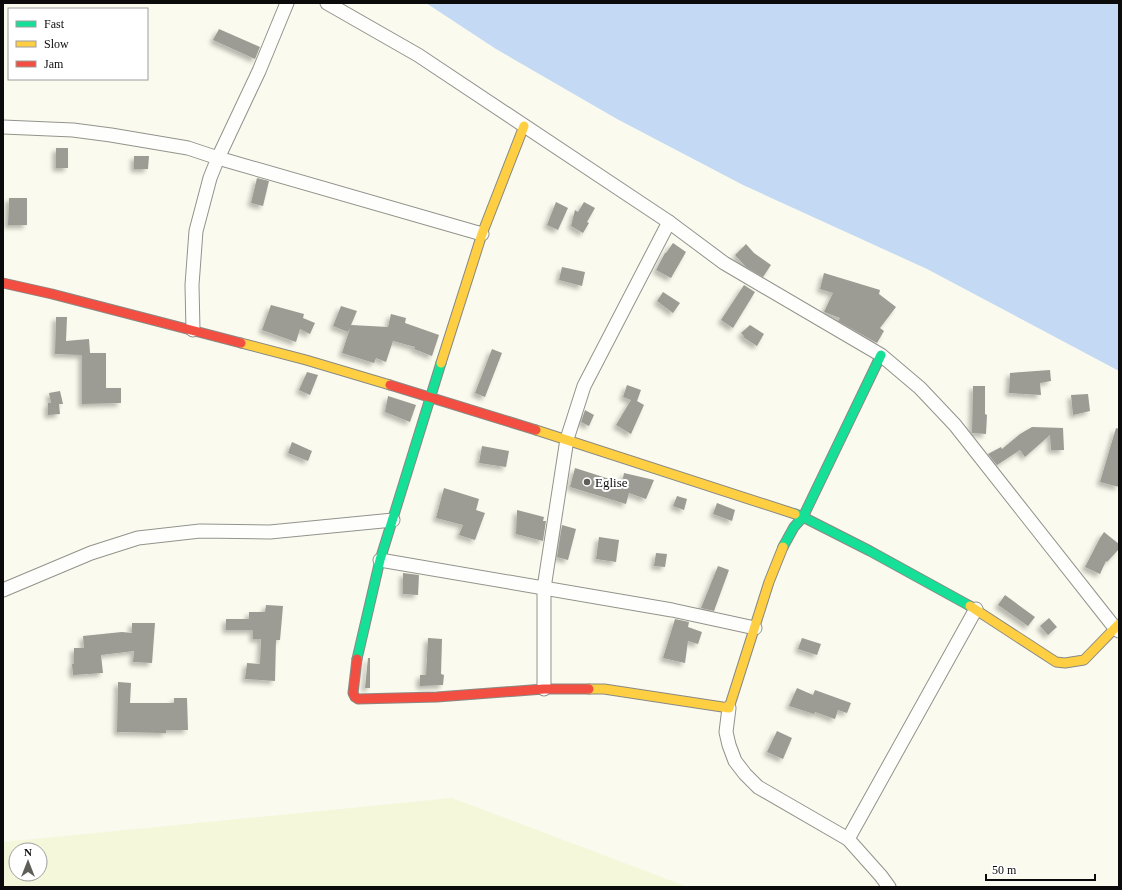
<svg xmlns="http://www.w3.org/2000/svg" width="1122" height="890" font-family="Georgia,serif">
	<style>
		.farmland { fill: #f4f7da; fill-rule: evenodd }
		.water { fill: #c4daf4 }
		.building { fill: #9c9b94; filter: url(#shadow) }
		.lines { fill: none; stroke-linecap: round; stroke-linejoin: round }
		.street-casing { stroke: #93938d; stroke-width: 15 }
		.fast-casing { stroke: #898984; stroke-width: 11 }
		.slow-casing { stroke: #898984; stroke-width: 11 }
		.jam-casing { stroke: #898984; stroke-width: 11 }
		.street { stroke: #fefefc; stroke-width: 13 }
		.fast { stroke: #16e098; stroke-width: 9 }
		.slow { stroke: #ffcf43; stroke-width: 9 }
		.jam { stroke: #f24e42; stroke-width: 9 }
		.poi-dot { fill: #5f5f5a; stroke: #fff; stroke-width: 1.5 }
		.labels { text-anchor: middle; stroke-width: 4; stroke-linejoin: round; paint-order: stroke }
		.poi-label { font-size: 13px; fill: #0b0b0b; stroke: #fff; text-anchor: start }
	</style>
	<defs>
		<filter id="shadow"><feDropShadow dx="-3.5" dy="3.5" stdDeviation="2" flood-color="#0004"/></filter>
	</defs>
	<rect width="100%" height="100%" fill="#fafaee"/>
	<path class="farmland" d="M452,798L688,887H3V842ZM16,850H40V874H16Z"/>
	<path class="water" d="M426,3H1119V371L927,269L743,185L617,119L496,49Z"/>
	<g class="building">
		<path d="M219,29L260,47L255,59L213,40Z"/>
		<rect x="56" y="148" width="12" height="20"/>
		<path d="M134,156H149L148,169H134Z"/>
		<path d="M257,178L269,181L263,206L251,203Z"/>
		<path d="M9,198H27V225H8Z"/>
		<path d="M556,202L568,208L558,230L547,225Z"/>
		<path d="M584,202L595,208L587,222L589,223L583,233L571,226L575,210L578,212Z"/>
		<path d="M673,243L686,252L671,278L656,270L665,253H666Z"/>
		<path d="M746,244L754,253L771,265L763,277L746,267L735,255Z"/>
		<path d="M562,267L585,272L582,286L559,280Z"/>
		<path d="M824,273L880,290L879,294L896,307L880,328L884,331L877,343L838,321L840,318L824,312L833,293L820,289Z"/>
		<path d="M744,285L755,292L733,328L721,320Z"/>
		<path d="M663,292L680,303L673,313L657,301Z"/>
		<path d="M271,305L304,314L303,318L315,323L310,334L300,329L296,342L262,330Z"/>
		<path d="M341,306L357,311L351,325L388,327L391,314L406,318L405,323L439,335L432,356L414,349L415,347L393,341L386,362L376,358L374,363L342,353L350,328L348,332L333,326Z"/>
		<path d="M56,317H67L66,341L89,339L90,353H106V388H121V403L82,404V355L55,354Z"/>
		<path d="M750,325L764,334L757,346L743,337L744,336L741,333Z"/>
		<path d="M492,349L502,353L485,397L475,393Z"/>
		<path d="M1050,370L1051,381L1040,383L1041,395L1009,393L1010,373Z"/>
		<path d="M307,372L318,375L310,395L299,390Z"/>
		<path d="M627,385L641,390L637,401L644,405L631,434L616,425L631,400L623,397Z"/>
		<path d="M973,386H985V414L987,415L986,434L972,433Z"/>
		<path d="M60,391L63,404H59L60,414L48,415V403H51L49,393Z"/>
		<path d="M1088,394L1090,411L1073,415L1071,395Z"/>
		<path d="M388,396L416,405L410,422L385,412Z"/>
		<path d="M585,410L594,415L589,426L581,422Z"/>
		<path d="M1032,427L1063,428L1064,450H1051L1050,435L1025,457L1020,450L997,465L988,454L1001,447L1002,449L1020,434Z"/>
		<path d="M1116,428L1119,429V487L1100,482Z"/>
		<path d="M292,442L312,451L308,461L288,453Z"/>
		<path d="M482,446L509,451L506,467L479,463Z"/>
		<path d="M575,468L622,483L624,473L654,480L646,499L629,493L626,504L570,487Z"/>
		<path d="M444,488L479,499L476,510L485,513L475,540L459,535L463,525L436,518Z"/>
		<path d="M677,496L687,499L684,510L673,506Z"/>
		<path d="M717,503L735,510L732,521L713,514Z"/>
		<path d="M517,510L544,517L543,521H546L543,541L516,534Z"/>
		<path d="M562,525L576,529L568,560L557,557Z"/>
		<path d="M1104,532L1119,544V549L1107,562L1106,561L1100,574L1085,567L1100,538Z"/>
		<path d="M599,537L619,540L616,562L596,559Z"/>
		<path d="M656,553L667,554L665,567L654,566Z"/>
		<path d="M718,566L729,570L714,611L701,608Z"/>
		<path d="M403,573L419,575L418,595L403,594Z"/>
		<path d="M1005,595L1035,617L1028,626L998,605Z"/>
		<path d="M266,605L283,606L280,640H276L275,681L245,679L247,663L260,664L261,639H253V630H226V619H249V612H265Z"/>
		<path d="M1049,618L1057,627L1048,635L1040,626Z"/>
		<path d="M675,619L689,622L688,627L702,632L698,644L688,641L685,663L663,658Z"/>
		<path d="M132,623H155L152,663L133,662L134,651L101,655L103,673L73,675L72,664H74V648H84L83,636L122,632L132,633Z"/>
		<path d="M428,638L442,639L441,674L444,675L443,685L420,686V675H426Z"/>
		<path d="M802,638L821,644L817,655L798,649Z"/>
		<path d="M368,658H370V688H365Z"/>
		<path d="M118,682L131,683L130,703H174V698H187L188,730H166V733L117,732Z"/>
		<path d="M797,688L813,695L815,690L851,703L847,713L838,710L835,719L815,712L814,714L789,706Z"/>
		<path d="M777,731L792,738L783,759L767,752Z"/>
	</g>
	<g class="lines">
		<defs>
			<g id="street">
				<path d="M287,3L259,71L218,158L482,234"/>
				<path d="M327,3L418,55L669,222L724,263L881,355L920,388L955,425L1115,628L1119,631"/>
				<path d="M3,127L73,130L111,135L188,148L218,158L210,178L196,231L192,285L193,330"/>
				<path d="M380,560L672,610L755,628"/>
				<path d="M3,590L91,553L138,538L200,531L270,532L393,520"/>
				<path d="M544,689V588L567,439L584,386L669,222"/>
				<path d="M729,708L726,732L729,745L735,761L745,774L758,787L848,839L881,876L889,887"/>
				<path d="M848,839L976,609"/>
			</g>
			<g id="fast">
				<path d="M795,514L803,517L870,551L970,606"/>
				<path d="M783,547L794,527L803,517L881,355"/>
				<path d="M357,659L380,560L441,363"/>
			</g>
			<g id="slow">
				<path d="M241,343L306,360L390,385"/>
				<path d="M441,363L482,234L524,126"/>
				<path d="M536,430L795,514"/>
				<path d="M970,606L1056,662L1065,663L1084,660L1119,624"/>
				<path d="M589,689H604L729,708L769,582L783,547"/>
			</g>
			<g id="jam">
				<path d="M3,283L52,294L241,343"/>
				<path d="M390,385L536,430"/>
				<path d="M357,659L353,693L355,697L358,699L437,697L544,689H589"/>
			</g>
		</defs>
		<use href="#street" class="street-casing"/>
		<use href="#fast" class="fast-casing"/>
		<use href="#slow" class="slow-casing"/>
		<use href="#jam" class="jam-casing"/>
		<use href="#street" class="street"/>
		<use href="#fast" class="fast"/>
		<use href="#slow" class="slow"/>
		<use href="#jam" class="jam"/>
	</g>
	<circle class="poi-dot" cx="587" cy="482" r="4"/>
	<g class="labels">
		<g class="poi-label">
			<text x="595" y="487">Eglise</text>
		</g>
	</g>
	<rect width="1122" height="890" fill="none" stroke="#0b0b0b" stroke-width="8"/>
	<rect x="8" y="8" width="140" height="72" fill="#ffffff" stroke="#9d9d9d"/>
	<rect x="16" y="21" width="20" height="6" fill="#16e098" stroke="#9d9d9d"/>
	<text x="44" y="28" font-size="12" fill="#0b0b0b">Fast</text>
	<rect x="16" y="41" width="20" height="6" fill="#ffcf43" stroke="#9d9d9d"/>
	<text x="44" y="48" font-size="12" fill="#0b0b0b">Slow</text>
	<rect x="16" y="61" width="20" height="6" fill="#f24e42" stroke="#9d9d9d"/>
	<text x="44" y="68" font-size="12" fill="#0b0b0b">Jam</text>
	<g transform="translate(28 862)"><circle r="19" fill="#ffffff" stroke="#9d9d9d"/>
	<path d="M0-3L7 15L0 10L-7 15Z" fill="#5f5f5a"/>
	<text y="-6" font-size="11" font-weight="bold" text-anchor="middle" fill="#0b0b0b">N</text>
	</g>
	<path d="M986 874v6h109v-6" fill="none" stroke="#0b0b0b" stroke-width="2"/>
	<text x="992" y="874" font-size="12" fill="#0b0b0b" stroke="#ffffff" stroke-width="3" paint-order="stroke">50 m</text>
</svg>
